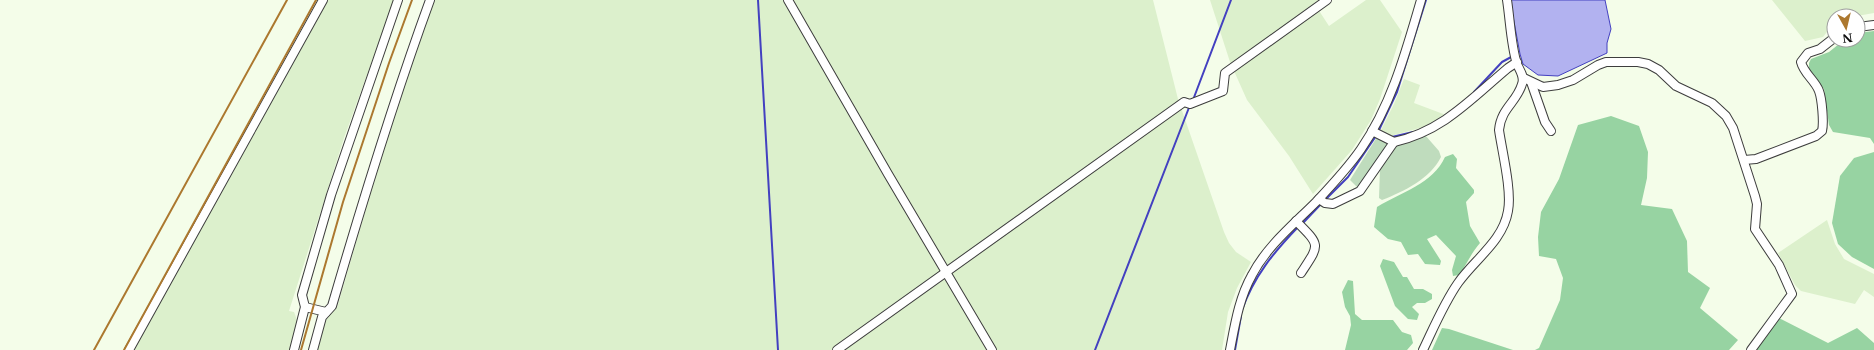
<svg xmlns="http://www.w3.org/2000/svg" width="1874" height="350" font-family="'Libre Baskerville',serif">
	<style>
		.farmland { fill: #dcf0cc }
		.forest { fill: #97d3a2 }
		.cemetery { fill: #bfdcbd }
		.water { fill: #b2b2f0; stroke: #4340c0 }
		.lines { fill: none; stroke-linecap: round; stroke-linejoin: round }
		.stream { stroke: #4340c0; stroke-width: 2 }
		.minor-casing { stroke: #3d3d3d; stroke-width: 10 }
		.minor { stroke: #fff; stroke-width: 8 }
		.rail { stroke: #ac782f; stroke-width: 2 }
	</style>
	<rect width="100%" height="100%" fill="#f4fde9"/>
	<g class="farmland">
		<path d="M327,0H394L344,138L289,311L294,312L297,320L290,350H134Z"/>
		<path d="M434,0H1153L1178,99L1224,232L1229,243L1236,252L1251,262L1237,288L1228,312L1222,350H318L326,317L337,308L387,136Z"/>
		<path d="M1210,0H1318L1314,3L1329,26L1366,0H1380L1402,32L1380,99L1371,120L1352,150L1313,194L1289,156L1247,100L1230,62Z"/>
		<path d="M1772,0H1874V13L1857,16H1834V23L1823,37L1805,41Z"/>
		<path d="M1404,79L1420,85L1414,103L1446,115L1427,126L1391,136L1381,130L1394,104Z"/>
		<path d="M1827,220L1835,244L1844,259L1874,274V297L1864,290L1855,304L1801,291L1795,285L1778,253Z"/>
	</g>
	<g class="forest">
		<path d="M1874,31V144L1870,138L1833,132L1829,125L1824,89L1809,74V63L1811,59L1829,52L1844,40H1858V33Z"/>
		<path d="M1611,116L1639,126L1648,152L1647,178L1641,205L1672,209L1687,241L1688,272L1710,288L1700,308L1738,340L1729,350H1535L1539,348L1560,300L1563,278L1556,259L1539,256L1538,237L1541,212L1559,179L1578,125Z"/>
		<path d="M1874,152V269L1852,257L1838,244L1832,223L1840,176L1854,158Z"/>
		<path d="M1453,154L1457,159L1456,168L1474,190V193L1466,202L1470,226L1480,243C1471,253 1467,264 1459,275L1453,276L1452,270L1456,256L1436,235L1427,239L1441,261L1440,265L1425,264L1418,254L1408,255L1401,242L1388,239L1374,227L1377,207C1401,192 1433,184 1445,157Z"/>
		<path d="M1383,259L1394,262L1403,277H1407L1414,289H1423L1432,294V299L1425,303H1417L1412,307L1419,314L1417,320L1408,319L1395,306L1380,266Z"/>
		<path d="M1348,280L1353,281L1355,314L1362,320H1393L1402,332L1411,335L1413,343L1407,350H1345L1351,325L1350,316L1345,307L1342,292Z"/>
		<path d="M1779,318L1828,343L1857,328L1874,343V350H1755Z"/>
		<path d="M1442,328L1449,329L1513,350H1432Z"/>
	</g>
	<g class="cemetery">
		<path d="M1425,135L1439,151L1441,157C1431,178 1403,192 1382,200L1379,198L1380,168L1395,145Z"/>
		<path d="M1377,137L1387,142L1388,144L1358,188L1350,180Z"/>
	</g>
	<path class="water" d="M1510,0H1605L1611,29L1607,43V53L1558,76L1538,75L1523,64L1520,54Z"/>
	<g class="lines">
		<g class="stream">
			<path d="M758,0L778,350"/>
			<path d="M1474,92L1502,62L1513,56"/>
			<path d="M1193,100L1231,0"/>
			<path d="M1378,132L1397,92L1426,0"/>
			<path d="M1392,137L1413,132"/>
			<path d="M1324,201L1348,177L1376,136"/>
			<path d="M1302,224L1321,204"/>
			<path d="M1242,310C1254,276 1274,252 1298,227"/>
			<path d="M1095,350L1190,105"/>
			<path d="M1235,350L1241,316"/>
		</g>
		<defs>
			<g id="minor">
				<path d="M788,0L888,174L992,350"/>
				<path d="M1858,27L1874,25"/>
				<path d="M1524,78L1543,87L1558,85L1573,80L1598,65L1606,62H1638L1648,64L1659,70L1676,86L1712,103L1726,116L1733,128L1755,196L1757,204L1755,229L1779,265L1792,294L1751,350"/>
				<path d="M1531,82L1545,122L1551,131"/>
				<path d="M1372,131L1394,142C1443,131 1471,99 1508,68L1517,62"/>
				<path d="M1744,160L1756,159L1816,136L1822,131C1824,123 1822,99 1819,91C1815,80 1804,74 1801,62L1808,53L1820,49L1834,38"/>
				<path d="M1319,199L1325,203L1333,204L1360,191L1394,142"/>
				<path d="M1296,221C1321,246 1320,244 1301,273"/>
				<path d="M305,307L326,312"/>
				<path d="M129,350L323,0"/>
				<path d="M294,350L305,307L302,295L331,195L398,0"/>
				<path d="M313,350L322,317L332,306C362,203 393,101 430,0"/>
				<path d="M837,350L1184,102L1190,104L1223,91L1225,73L1327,0"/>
				<path d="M1230,350C1235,324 1239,298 1252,275C1267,246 1293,225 1316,202C1332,185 1348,168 1361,149C1392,104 1406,51 1421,0"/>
				<path d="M1423,350C1434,327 1444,303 1458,283C1475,259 1503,241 1508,211C1512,191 1502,151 1499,130C1501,108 1517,102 1522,84C1525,77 1520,71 1517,64C1511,46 1510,19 1507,0"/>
			</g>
		</defs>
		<use href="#minor" class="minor-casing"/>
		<use href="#minor" class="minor"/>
		<g class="rail">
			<path d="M94,350L287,0"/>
			<path d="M124,350L316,0"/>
			<path d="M301,350L343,202L389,63L412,0"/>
		</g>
	</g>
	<g transform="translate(1846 28) rotate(172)"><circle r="19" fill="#ffffff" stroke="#9d9d9d"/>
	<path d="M0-3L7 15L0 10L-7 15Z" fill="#ac782f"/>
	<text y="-6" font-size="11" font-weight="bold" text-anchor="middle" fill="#0a0a0a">N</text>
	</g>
</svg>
